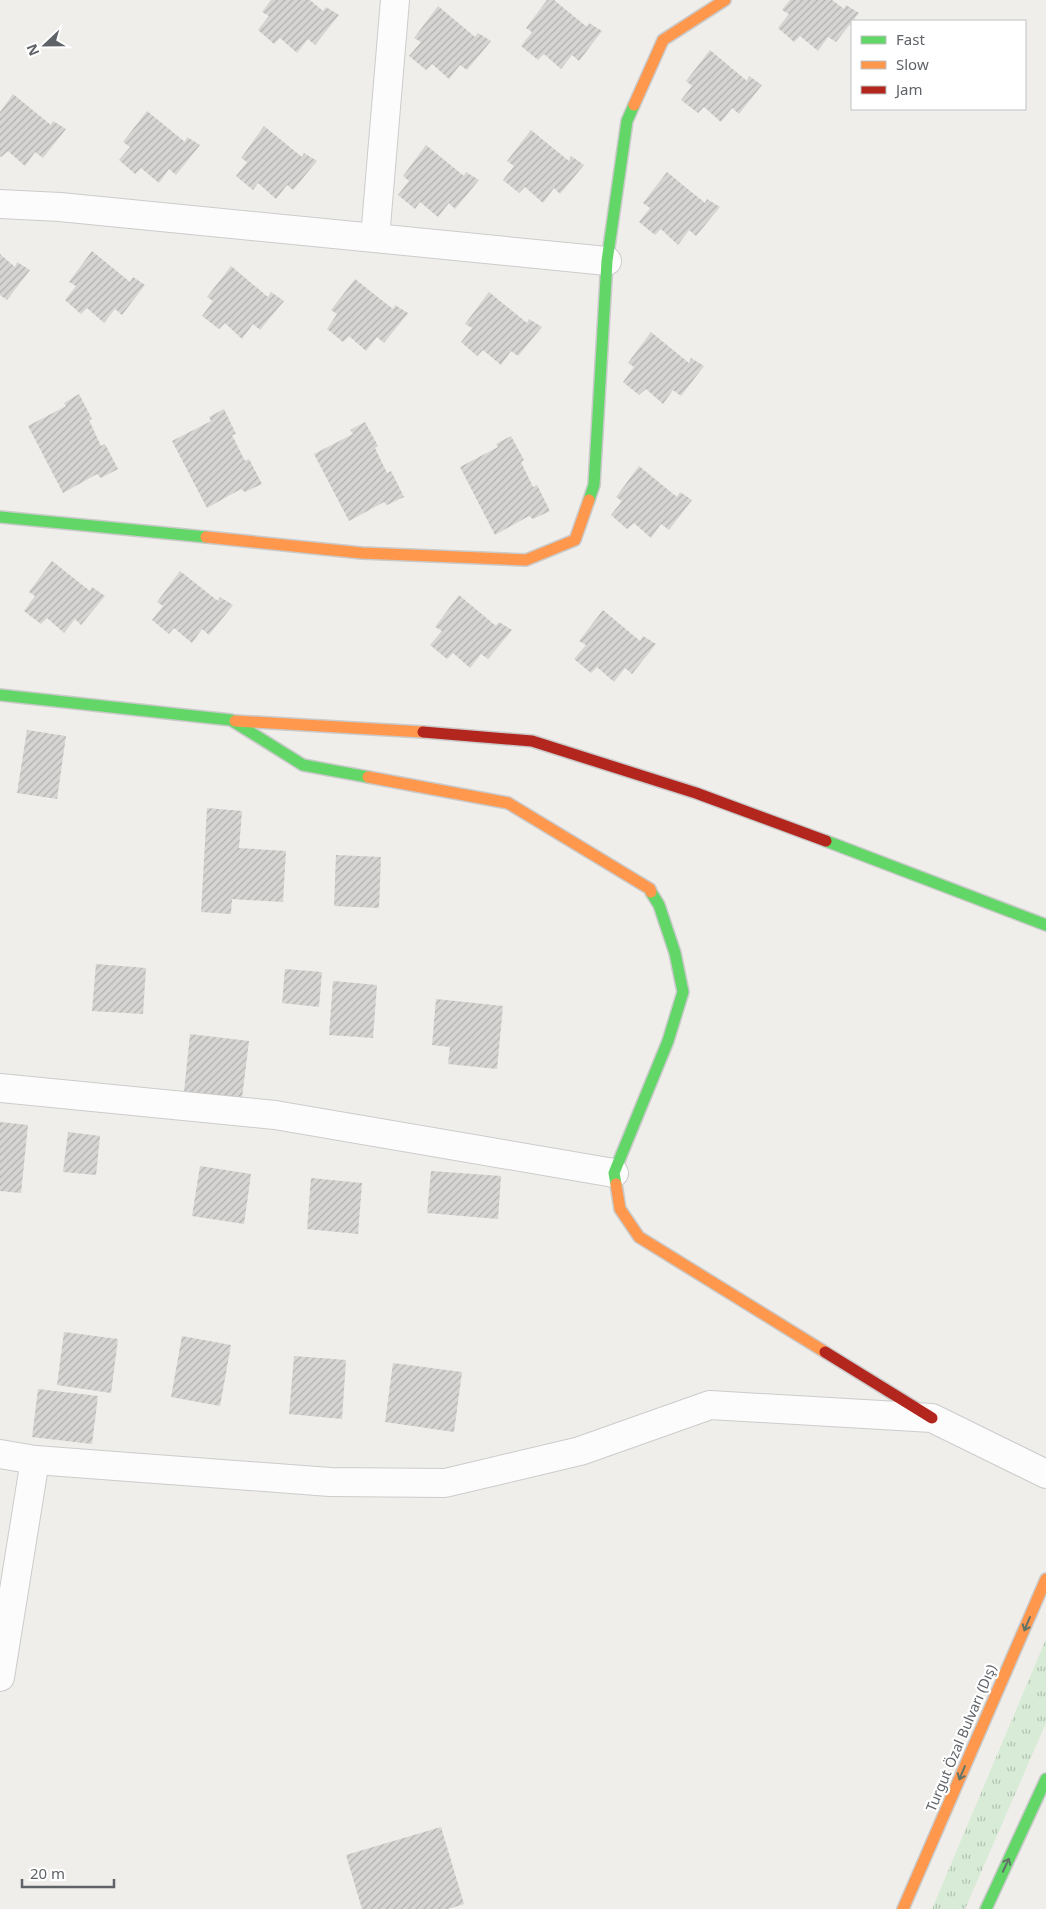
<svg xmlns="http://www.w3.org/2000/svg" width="1046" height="1909" font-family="'Noto Sans',sans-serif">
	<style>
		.grass { fill: url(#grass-tufts) }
		.building { fill: url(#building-hatch) }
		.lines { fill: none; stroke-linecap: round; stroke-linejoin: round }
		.street-casing { stroke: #cbcccc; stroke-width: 30 }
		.fast-casing { stroke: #cacacb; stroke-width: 14 }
		.slow-casing { stroke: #cacacb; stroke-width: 14 }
		.jam-casing { stroke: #cacacb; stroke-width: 14 }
		.street { stroke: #fdfcfc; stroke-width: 28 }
		.fast { stroke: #63d668; stroke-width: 11 }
		.slow { stroke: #ff974d; stroke-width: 11 }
		.jam { stroke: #b3261e; stroke-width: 11 }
		.oneway { stroke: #607468 }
		.labels { text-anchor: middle; stroke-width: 4.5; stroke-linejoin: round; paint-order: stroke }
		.street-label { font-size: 14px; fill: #5f6368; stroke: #fff }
	</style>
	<defs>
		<pattern id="grass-tufts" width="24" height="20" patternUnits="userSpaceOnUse" patternTransform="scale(1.25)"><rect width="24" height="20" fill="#d8ebd6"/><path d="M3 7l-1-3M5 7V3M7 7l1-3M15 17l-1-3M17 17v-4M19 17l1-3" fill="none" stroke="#b2c2b1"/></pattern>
		<pattern id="building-hatch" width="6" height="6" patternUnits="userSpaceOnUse" patternTransform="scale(1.25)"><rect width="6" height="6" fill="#d6d5d3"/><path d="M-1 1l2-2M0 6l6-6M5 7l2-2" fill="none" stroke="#b1b0af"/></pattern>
	</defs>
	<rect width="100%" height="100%" fill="#efeeea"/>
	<path class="grass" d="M1046,1639V1723L965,1909H932Z"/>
	<g class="building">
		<path d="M271,0H310L323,11L326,7L339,15L315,45L308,39L297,53L280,38L274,44L258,30L269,16L262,12Z"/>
		<path d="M547,0H554L587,27L589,23L602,31L579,61L572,55L561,69L544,54L538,60L521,46L532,32L526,28Z"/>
		<path d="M790,0H832L844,9L846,5L859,13L836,42L828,37L818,51L800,36L794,42L778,28L789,14L782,10Z"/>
		<path d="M438,6L475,37L478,33L491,41L467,70L460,65L449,79L432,64L426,70L409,56L421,42L414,38Z"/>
		<path d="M710,50L747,81L749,76L762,85L739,114L732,108L721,122L704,107L698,113L681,100L692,86L686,81Z"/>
		<path d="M13,94L51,125L53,121L66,129L43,158L35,152L25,166L8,151L1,157L0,156V112Z"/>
		<path d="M147,111L185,142L187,137L200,145L176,175L169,169L159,183L141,168L135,174L119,160L130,147L123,142Z"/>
		<path d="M264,126L302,157L304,153L317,161L293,190L287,185L276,199L258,183L253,190L236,176L247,162L241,158Z"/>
		<path d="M531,130L569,161L571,156L584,165L560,194L554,188L543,203L525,187L519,193L503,180L514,166L507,161Z"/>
		<path d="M426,145L464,176L466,172L479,180L455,209L449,203L438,217L420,202L415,209L398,195L409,181L403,176Z"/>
		<path d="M667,172L705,203L707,199L720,207L696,236L689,230L678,245L661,229L655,235L639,222L650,208L643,203Z"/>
		<path d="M92,251L130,282L133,277L145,285L122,315L115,309L104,323L87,308L81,314L65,300L76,286L69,282Z"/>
		<path d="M0,254L15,267L17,262L30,270L7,300L0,295Z"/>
		<path d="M231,266L268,297L271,292L284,301L260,330L253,324L242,339L225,323L219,329L202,316L213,301L207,297Z"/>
		<path d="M355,279L393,309L395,305L408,313L384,343L377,337L366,351L349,336L343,342L327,329L337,314L331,310Z"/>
		<path d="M489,292L527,323L529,319L542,327L518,356L511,351L501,365L483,350L477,356L461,342L472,328L465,324Z"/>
		<path d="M651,332L689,363L691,358L704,366L681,396L673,390L663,404L646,389L639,395L623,382L634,367L628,363Z"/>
		<path d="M79,394L92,419L89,420L101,446L105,444L118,469L101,478L97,474L63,493L28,426L66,406L64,403Z"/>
		<path d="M224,409L236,434L232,435L245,461L249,459L262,484L245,492L241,489L207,508L172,441L211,421L209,417Z"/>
		<path d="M365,422L378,446L375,448L387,473L391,471L404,497L387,505L384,502L349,521L314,454L353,434L350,430Z"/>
		<path d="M511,436L524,460L521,462L533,487L537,485L550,511L533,519L529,516L495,535L460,467L498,447L496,444Z"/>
		<path d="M639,466L677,497L680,492L692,500L669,530L661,524L651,538L634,523L627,529L611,515L622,501L616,497Z"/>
		<path d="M52,561L90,591L92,587L105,596L81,625L75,619L64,633L47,618L41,624L24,611L35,596L29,592Z"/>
		<path d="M180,571L218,601L220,597L233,605L209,635L202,629L192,643L174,628L169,634L152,620L163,606L157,602Z"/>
		<path d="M459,595L496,626L499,622L512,630L488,659L481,654L470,668L453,653L447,659L430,645L442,631L435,627Z"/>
		<path d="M603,610L640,641L643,636L656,644L632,674L625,668L614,682L597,667L591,673L574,659L586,645L579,641Z"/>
		<path d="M27,730L66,736L57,799L17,793Z"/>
		<path d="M207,808L242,811L239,848L286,851L283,902L232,899L231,914L201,912Z"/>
		<path d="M336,855L381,857L379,908L334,906Z"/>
		<path d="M96,964L146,968L143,1014L92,1011Z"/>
		<path d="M285,969L322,972L319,1007L282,1003Z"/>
		<path d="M333,981L377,985L373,1038L329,1035Z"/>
		<path d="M436,999L503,1006L497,1069L448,1064L450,1047L432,1045Z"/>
		<path d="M190,1034L249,1041L242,1098L184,1092Z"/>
		<path d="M0,1122L28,1125L21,1193L0,1191Z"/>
		<path d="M68,1132L100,1136L96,1175L63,1172Z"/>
		<path d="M200,1166L251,1174L244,1224L192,1216Z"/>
		<path d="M431,1171L501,1176L498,1219L427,1213Z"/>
		<path d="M311,1178L362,1183L358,1234L307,1229Z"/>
		<path d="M64,1332L118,1339L111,1393L57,1385Z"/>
		<path d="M182,1336L231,1345L220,1406L171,1397Z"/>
		<path d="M294,1356L346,1360L342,1419L289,1414Z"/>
		<path d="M393,1363L462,1372L454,1432L385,1422Z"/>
		<path d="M38,1389L98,1396L92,1444L32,1437Z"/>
		<path d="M441,1827L464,1904L448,1909H362L346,1855Z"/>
	</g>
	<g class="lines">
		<defs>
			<g id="street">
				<path d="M0,204L60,207L607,261"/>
				<path d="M375,238L395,0"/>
				<path d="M0,1088L275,1115L614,1173"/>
				<path d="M0,1454L35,1460L330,1482L445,1483L580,1451L710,1405L932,1418L1046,1474"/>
				<path d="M0,1677L35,1460"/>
			</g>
			<g id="fast">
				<path d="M589,500L594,485L607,261L627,121L634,105"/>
				<path d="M0,517L206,537"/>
				<path d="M0,695L231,720L303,765L368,777"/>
				<path d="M826,841L1046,925"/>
				<path d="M616,1184L614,1173L668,1041L683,992L675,953L659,905L651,892"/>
				<path d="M986,1909L1046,1779"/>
			</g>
			<g id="slow">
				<path d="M634,105L663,40L725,0"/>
				<path d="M206,537L362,553L526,560L575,540L589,500"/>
				<path d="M235,721L423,732"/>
				<path d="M368,777L508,803L650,889L651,892"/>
				<path d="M616,1184L620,1209L639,1237L825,1352"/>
				<path d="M903,1909L1046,1579"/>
			</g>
			<g id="jam">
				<path d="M423,732L532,741L696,793L826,841"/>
				<path d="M825,1352L932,1418"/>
			</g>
		</defs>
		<use href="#street" class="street-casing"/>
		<use href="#fast" class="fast-casing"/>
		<use href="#slow" class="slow-casing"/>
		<use href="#jam" class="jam-casing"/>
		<use href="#street" class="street"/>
		<use href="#fast" class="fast"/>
		<use href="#slow" class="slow"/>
		<use href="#jam" class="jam"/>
	</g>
	<defs><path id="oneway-shaft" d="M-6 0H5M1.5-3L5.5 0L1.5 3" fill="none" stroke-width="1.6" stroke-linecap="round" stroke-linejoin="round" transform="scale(1.25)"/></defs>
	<g class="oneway">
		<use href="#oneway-shaft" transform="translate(1027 1624) rotate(113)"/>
		<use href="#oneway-shaft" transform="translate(962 1773) rotate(113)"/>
		<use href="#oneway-shaft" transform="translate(1006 1865) rotate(-65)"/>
	</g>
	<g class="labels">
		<g class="street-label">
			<text transform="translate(961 1738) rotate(-67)" y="5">Turgut Özal Bulvarı (Dış)</text>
		</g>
	</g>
	<rect x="851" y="20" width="175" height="90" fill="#ffffff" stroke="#bfc1c3"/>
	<rect x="861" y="36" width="25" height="8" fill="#63d668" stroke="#bfc1c3"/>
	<text x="896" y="45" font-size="15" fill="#5f6368">Fast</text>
	<rect x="861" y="61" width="25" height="8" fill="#ff974d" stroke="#bfc1c3"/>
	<text x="896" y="70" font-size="15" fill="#5f6368">Slow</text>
	<rect x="861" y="86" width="25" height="8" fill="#b3261e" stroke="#bfc1c3"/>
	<text x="896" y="95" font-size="15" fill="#5f6368">Jam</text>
	<g transform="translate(45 45) rotate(248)" stroke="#ffffff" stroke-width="4" paint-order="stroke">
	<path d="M0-4L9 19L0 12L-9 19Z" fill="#5f6368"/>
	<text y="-8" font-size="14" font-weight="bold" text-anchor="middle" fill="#5f6368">N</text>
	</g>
	<path d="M22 1879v8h92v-8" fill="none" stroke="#5f6368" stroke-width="2.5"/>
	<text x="30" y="1879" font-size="15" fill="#5f6368" stroke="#ffffff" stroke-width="4" paint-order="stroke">20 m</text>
</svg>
